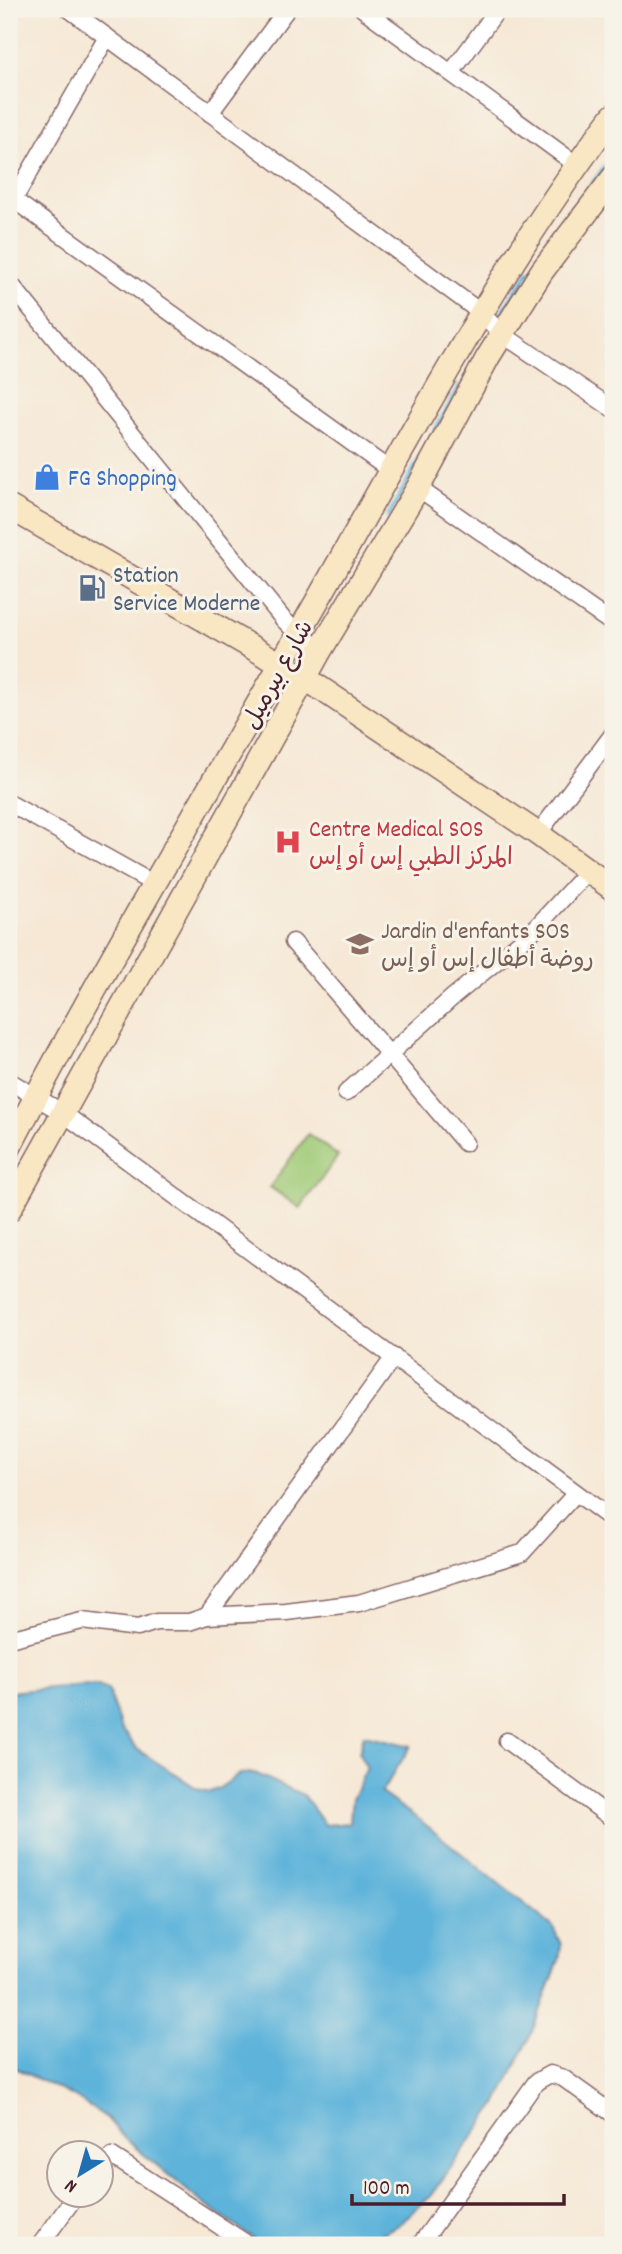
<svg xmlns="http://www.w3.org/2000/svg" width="622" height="2254" font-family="Dekko,'Playpen Sans Arabic',sans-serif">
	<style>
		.green { fill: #9fca77; stroke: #747451; stroke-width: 2 }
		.water { fill: #5db3da; stroke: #546982; stroke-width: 2 }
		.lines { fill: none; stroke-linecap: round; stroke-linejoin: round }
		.stream { stroke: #5db3da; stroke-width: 4.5 }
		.street-casing { stroke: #866566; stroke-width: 19 }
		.secondary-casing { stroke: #866566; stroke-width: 26 }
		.street { stroke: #fff; stroke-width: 16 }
		.secondary { stroke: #f9e7c3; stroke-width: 23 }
		.labels { text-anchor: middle; stroke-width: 6; stroke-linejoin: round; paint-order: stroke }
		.shop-label { font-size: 24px; fill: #366cbe; stroke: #f7f3e8; text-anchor: start }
		.service-label { font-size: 24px; fill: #4e5e75; stroke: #f7f3e8; text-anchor: start }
		.street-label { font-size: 24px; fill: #4a1f2b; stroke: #f7f3e8 }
		.health-label { font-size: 24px; fill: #be3a42; stroke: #f7f3e8; text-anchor: start }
		.education-label { font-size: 24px; fill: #785e54; stroke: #f7f3e8; text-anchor: start }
	</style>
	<rect width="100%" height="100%" fill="#f7f3e8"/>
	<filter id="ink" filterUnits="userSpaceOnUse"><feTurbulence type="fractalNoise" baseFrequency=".0143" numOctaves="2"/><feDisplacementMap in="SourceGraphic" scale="14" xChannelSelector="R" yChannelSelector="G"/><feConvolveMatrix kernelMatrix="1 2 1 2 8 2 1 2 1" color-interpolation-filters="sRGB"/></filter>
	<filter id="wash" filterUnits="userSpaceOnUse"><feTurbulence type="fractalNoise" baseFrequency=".00686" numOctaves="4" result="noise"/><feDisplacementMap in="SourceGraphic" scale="28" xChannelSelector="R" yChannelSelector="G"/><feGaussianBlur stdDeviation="1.57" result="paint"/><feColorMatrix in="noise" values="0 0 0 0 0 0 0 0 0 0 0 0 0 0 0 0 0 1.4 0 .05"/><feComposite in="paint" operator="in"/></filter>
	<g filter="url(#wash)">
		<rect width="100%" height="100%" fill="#f6e8d5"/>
		<path class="green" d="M308,1134L338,1156L300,1208L270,1187Z"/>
		<path class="water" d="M83,1685L99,1686L108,1690L121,1729L138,1750L198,1789L210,1792L218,1789L240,1774L255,1773L303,1795L325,1825L350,1823L352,1799L367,1768L359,1753L364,1735L411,1746L381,1793L421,1821L553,1927L561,1945L559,1960L530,2037L498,2102L431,2195L397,2226L357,2245L259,2243L200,2201L124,2138L107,2118L73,2096L9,2065V1692Z"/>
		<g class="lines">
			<g class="stream">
				<path d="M562,226L613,156"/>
				<path d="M495,324L530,270"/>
				<path d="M388,517L460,386"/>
			</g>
		</g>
	</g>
	<g filter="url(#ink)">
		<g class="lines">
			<defs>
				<g id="street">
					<path d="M69,9L480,312L502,334L613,409"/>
					<path d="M363,9L577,165"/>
					<path d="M451,73L498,9"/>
					<path d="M210,113L287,9"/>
					<path d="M14,200L391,471"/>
					<path d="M9,208L107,37"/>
					<path d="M9,282L283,619L298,634L321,649"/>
					<path d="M418,488L613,624"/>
					<path d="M9,803L154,884"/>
					<path d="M538,834L613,734"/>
					<path d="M293,942L465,1143"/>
					<path d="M9,1081L63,1113L613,1520"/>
					<path d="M346,1093L454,996L530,934L587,872"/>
					<path d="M207,1616L394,1357"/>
					<path d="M9,1639L82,1621L138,1628L156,1622H189L207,1616L286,1612L359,1603L522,1553L576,1493"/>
					<path d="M507,1741L613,1819"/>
					<path d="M102,2168L112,2156L249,2245"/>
					<path d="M40,2245L77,2194"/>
					<path d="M420,2245L536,2082L550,2074L563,2078L613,2114"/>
				</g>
				<g id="secondary">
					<path d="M9,507L305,678L538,834L613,889"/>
					<path d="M9,1148C105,963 213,784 316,603C410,438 498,269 613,116"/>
					<path d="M9,1210L321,649L418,488L488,357L542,271L613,178"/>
				</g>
			</defs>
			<use href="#street" class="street-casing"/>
			<use href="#secondary" class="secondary-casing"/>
			<use href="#street" class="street"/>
			<use href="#secondary" class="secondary"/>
		</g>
	</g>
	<defs>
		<symbol id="shop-bare" viewBox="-9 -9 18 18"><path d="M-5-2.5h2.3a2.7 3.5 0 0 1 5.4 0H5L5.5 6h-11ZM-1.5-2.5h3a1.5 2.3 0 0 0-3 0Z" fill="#3f7fe0" stroke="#f7f3e8" stroke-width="2.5" paint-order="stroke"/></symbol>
		<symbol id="fuel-bare" viewBox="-9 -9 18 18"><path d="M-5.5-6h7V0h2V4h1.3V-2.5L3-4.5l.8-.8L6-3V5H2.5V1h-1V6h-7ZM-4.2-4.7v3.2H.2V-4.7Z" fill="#5c6f8a" stroke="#f7f3e8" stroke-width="2.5" paint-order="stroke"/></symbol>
		<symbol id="hospital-bare" viewBox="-9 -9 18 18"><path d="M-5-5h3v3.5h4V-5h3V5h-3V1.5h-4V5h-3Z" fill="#e0444e" stroke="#f7f3e8" stroke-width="2.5" paint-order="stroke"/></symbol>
		<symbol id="school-bare" viewBox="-9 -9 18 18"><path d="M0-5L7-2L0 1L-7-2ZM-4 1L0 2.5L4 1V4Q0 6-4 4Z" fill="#8d6e63" stroke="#f7f3e8" stroke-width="2.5" paint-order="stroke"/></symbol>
	</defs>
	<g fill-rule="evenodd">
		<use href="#shop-bare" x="28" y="458" width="38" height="38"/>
		<use href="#fuel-bare" x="73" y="569" width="38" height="38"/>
		<use href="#hospital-bare" x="269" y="823" width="38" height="38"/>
		<use href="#school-bare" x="341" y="925" width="38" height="38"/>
	</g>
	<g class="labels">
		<g class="shop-label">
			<text x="68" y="485">FG Shopping</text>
		</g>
		<g class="service-label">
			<text x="113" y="582">Station<tspan x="113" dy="28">Service Moderne</tspan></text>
		</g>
		<g class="street-label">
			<text transform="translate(277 674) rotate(-61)" y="8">شارع بيرميل</text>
		</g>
		<g class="health-label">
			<text x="309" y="836">Centre Medical SOS<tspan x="309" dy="28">المركز الطبي إس أو إس</tspan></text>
		</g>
		<g class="education-label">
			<text x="381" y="938">Jardin d'enfants SOS<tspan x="381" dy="28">روضة أطفال إس أو إس</tspan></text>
		</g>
	</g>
	<rect width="622" height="2254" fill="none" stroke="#f7f3e8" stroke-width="35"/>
	<g transform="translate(80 2174) rotate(217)"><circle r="33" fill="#f7f3e8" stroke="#b29e9c" stroke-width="2"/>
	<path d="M0-5L12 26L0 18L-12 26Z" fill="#1f6fb2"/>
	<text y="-10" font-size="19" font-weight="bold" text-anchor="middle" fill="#4a1f2b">N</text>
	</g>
	<path d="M352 2194v10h212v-10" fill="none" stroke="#4a1f2b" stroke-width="3.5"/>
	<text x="363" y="2194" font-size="21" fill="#4a1f2b" stroke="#f7f3e8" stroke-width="5" paint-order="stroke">100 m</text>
</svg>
